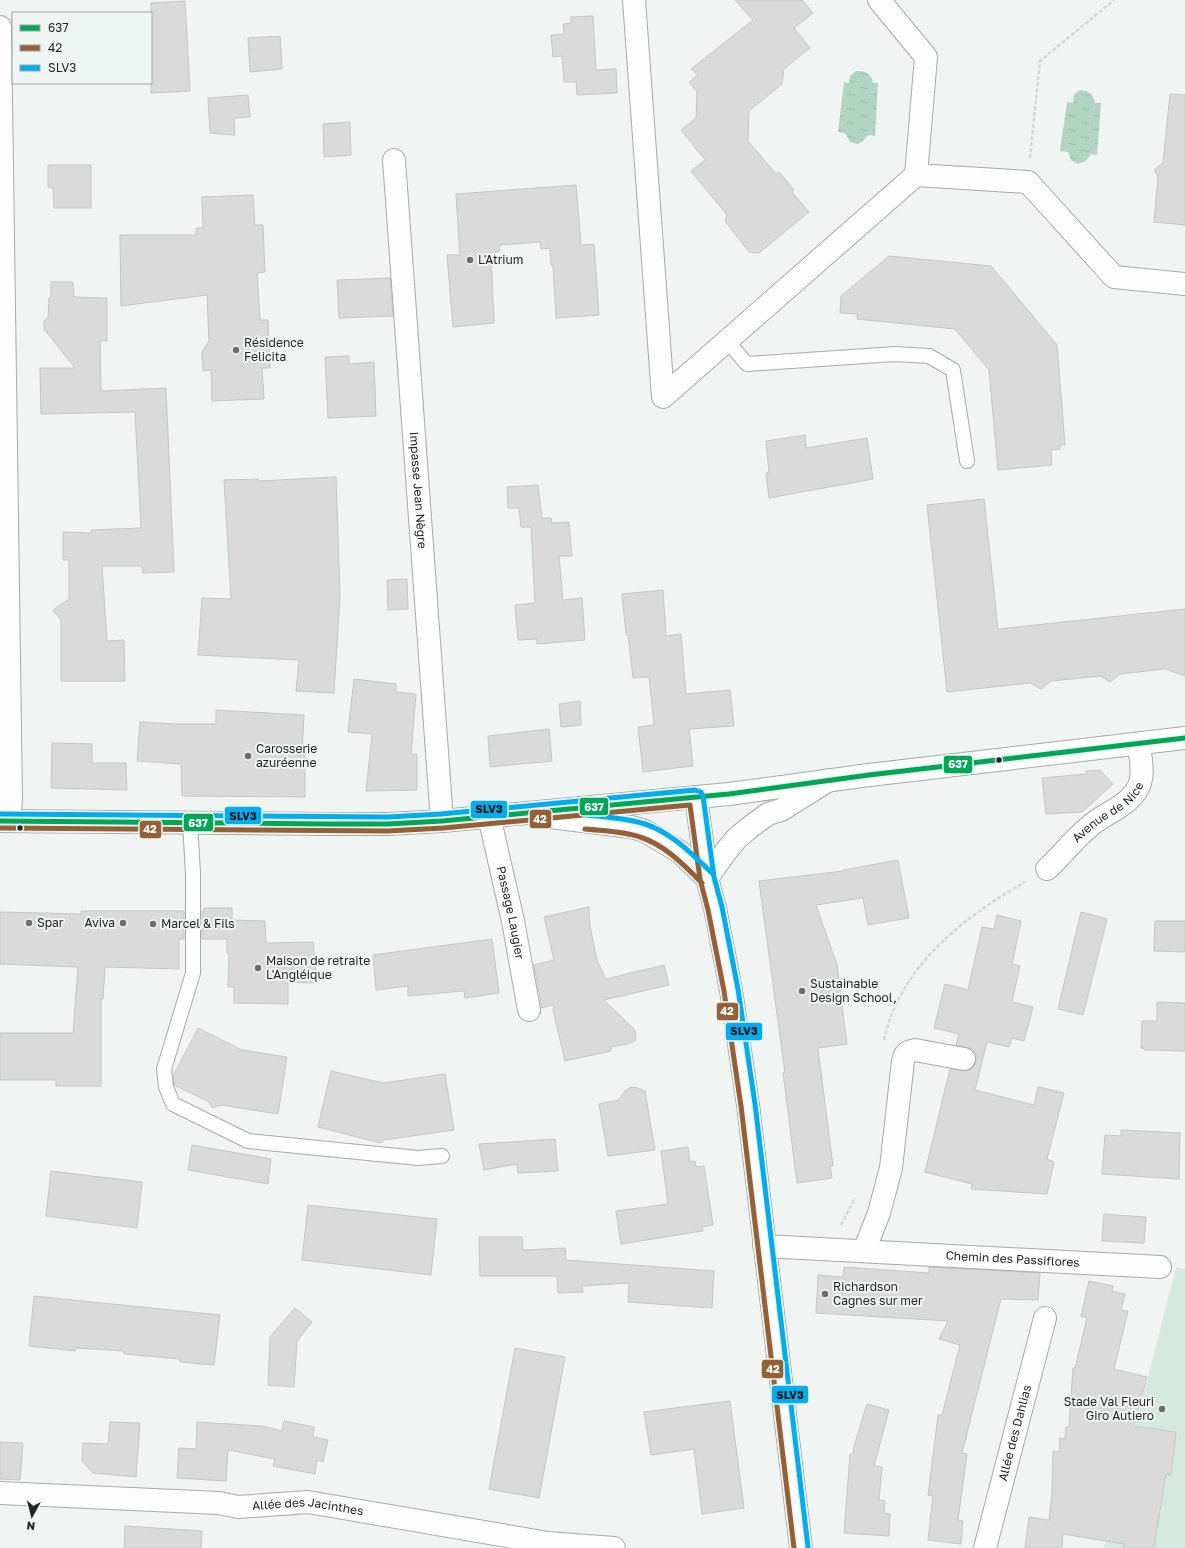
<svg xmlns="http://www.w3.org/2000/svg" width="1185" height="1548" font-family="'Golos Text',sans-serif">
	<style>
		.grass { fill: #d4eadf }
		.water { fill: url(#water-ripples) }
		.building { fill: #d9dad9; stroke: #c5c6c5 }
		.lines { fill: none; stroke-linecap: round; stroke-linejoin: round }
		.lane-casing { stroke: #a7aaa8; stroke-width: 16 }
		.street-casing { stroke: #a7aaa8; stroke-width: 24 }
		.secondary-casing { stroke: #a7aaa8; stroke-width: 24 }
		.primary-casing { stroke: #a7aaa8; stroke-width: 24 }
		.path { stroke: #d6d6d6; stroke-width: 2.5; stroke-dasharray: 4 2; stroke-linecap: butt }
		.lane { stroke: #fdfdfd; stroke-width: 14 }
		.street { stroke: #fdfdfd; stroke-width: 22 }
		.secondary { stroke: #fdfdfd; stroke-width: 22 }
		.primary { stroke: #fdfdfd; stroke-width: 22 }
		.bus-1-casing { stroke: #eff5f2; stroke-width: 8 }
		.bus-2-casing { stroke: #eff5f2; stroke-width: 8 }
		.bus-3-casing { stroke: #eff5f2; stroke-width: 8 }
		.bus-1 { stroke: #00a757; stroke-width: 5 }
		.bus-2 { stroke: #936037; stroke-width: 5 }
		.bus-3 { stroke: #00adee; stroke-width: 5 }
		.poi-dot { fill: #6b6e6d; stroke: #eff5f2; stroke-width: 1.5 }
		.bus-dot { fill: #242625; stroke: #eff5f2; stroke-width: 1.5 }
		.labels { text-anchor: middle; stroke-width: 4; stroke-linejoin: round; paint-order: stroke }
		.poi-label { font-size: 12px; fill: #242625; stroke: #eff5f2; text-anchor: start }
		.street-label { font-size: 12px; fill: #242625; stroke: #eff5f2 }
		.line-badge { stroke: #eff5f2; stroke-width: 1.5 }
		.badge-label { font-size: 11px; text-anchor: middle; font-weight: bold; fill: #fff }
		.pale-badge-label { font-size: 11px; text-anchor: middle; font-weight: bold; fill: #111 }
	</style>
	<defs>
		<pattern id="water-ripples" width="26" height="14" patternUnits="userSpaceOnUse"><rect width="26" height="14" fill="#b2d5c3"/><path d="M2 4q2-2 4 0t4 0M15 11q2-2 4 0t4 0" fill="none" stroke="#99b7a7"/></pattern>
	</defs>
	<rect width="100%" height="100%" fill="#f0f4f2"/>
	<path class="grass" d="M1176,1268L1185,1269V1548H1104Z"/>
	<g class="water">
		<path d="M856,71C865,71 871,73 873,83H878L875,136L868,135L863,141L858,144L850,142L845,133L838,132L844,82L849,83L850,76Z"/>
		<path d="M1080,90C1089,91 1093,93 1095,103H1101L1097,155L1091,154L1086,161L1078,164L1071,160L1068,152L1060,151L1067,102L1073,103L1074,94Z"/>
	</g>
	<g class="building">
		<path d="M735,0H802L813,13L794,28L810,48L784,69L782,84L749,111L748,141L776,174L779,172L794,190L792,192L809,212L759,253L749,252L725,221L727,215L691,171L705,160L681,130L696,118L697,92L689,82L698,75L691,69L753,20Z"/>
		<path d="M185,1L190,91L151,93V3Z"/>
		<path d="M593,16L596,70L616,69L617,93L577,95L576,82H564L562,56L553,57L551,35L564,34L563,24L571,23V17Z"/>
		<path d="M280,36L282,69L250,72L248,38Z"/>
		<path d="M1170,94L1185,95V225L1154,222L1158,176L1154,170L1163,163Z"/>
		<path d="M248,95L250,117L234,118L235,135L210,133L208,98Z"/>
		<path d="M350,122L351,155L324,157L323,124Z"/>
		<path d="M48,165H91V208H54L53,188L48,187Z"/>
		<path d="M576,185L581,245L594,244L599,315L556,318L553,265H551L550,248L541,249L540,242L500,245L499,252H491L494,323L453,327L447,255H460L456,194Z"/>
		<path d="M253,195L255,225H263L265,272L257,273L260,320H268L270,368H262L264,399L212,401L211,370L203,371L202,352L209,341L207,295L121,306L120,235H196V228H203L202,197Z"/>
		<path d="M889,256L991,266L1057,345L1065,445H1060V449L1051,450L1052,465L998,470L989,370L955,329L857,319V314L840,313L841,296Z"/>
		<path d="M390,278L393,316L339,318L337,280Z"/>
		<path d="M51,282H73L74,297L107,298V341H100L101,391L166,388L174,572L143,573L142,566H102L107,641L124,640L125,681H61V620L53,610L69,599V560H63V532L91,533V530L141,528L135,412L41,414L40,368H75L44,329V321L48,317L49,298H51Z"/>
		<path d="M349,356V364L374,362L376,416L328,418L325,357Z"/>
		<path d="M805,435L806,448L867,438L873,479L769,498L766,473L769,472L766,441Z"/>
		<path d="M336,477L340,594L334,693L296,691L299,660L198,655L202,598L231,599L224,480L258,479V481Z"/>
		<path d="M538,485L542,518H551L552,523L569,522L572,556H559L563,600L582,598L585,640L537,644V639L518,640L515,605L535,603L531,527H521L519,508H508L507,487Z"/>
		<path d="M984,499L998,629L1185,609V676L1165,669L1120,674L1110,682L1101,676L1051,681L1041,689L1030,683L947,692L927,505Z"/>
		<path d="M407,579L408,609L388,610L387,580Z"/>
		<path d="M663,590L666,636L681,634L686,694L730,690L734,726L689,729L693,766L643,772L638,727L654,725L649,677L633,678L628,635H626L622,594Z"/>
		<path d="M354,679L396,684V692L416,694L411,754H417V790L366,791L372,734L348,732Z"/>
		<path d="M580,701L581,725L561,727L559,704Z"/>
		<path d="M216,710L304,715L302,755H305V797L182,796L181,764L137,761L140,722L175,724H216Z"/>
		<path d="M549,729L552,761L490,767L488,736Z"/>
		<path d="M52,743L92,744V763H126L127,790L51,788Z"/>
		<path d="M1100,770L1113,784L1089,806L1082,812L1046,814L1042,778L1086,774V771Z"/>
		<path d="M898,860L909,918L868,925L863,898L816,905L837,965L847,1044L818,1048L833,1166H830L832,1178L797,1183L783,1073H785L759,881L843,871V870Z"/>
		<path d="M589,907L590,926L597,960L606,979L664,965L669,985L604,1000L635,1030L636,1040L628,1044L611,1047V1051L565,1061L553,1010L554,1006L552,1005L542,1008L534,965L554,960L544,917Z"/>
		<path d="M204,908H232V920L265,921L266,943L313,942L317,983L288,982V1004L234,1003V987H228L229,953H227V939H202V911H204Z"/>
		<path d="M81,911H184V939H179V969L105,967L103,999H101V1086H56V1080H0V1033H73L78,967L0,964V912L81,914Z"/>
		<path d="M1081,912L1107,919L1083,1015L1058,1009Z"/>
		<path d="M997,915L1021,921L1012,964L1020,966L1012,1002L1033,1007L1024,1041L1012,1038L1009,1047L987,1042L975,1090L1034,1105L1038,1087L1064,1093L1047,1159L1054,1162L1047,1194L971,1189L972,1184L925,1172L950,1069L968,1071L973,1067L976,1061V1054L972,1049L956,1045L959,1034L934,1028L945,984L968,990L982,927L994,929Z"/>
		<path d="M1155,921H1185V952L1154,951Z"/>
		<path d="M492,939L499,993L465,998L464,991L408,996V986L376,990L373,955Z"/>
		<path d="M1157,1002L1185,1003V1051L1144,1050V1048H1141L1142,1021H1157Z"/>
		<path d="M198,1028L242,1050L287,1057L278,1114L221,1105L212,1108L209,1102L174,1085L173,1076Z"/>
		<path d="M331,1071L383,1083L445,1074L454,1130L384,1140L381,1143L318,1127Z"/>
		<path d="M631,1087L638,1088L645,1091L655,1150L608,1156L599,1104L619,1100L625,1091Z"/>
		<path d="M1121,1130L1180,1133L1179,1179L1102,1174L1105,1135L1121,1136Z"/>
		<path d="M555,1139L558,1171L518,1173L517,1164L484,1170L479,1144Z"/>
		<path d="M192,1145L271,1159L268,1184L188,1170Z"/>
		<path d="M688,1147L690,1162L695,1161L696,1167L704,1166L713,1225L702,1227L703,1231L621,1244L616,1211L668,1204L661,1151Z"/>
		<path d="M51,1171L142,1182L137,1228L46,1216Z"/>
		<path d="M308,1205L437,1219L431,1275L302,1260Z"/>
		<path d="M1104,1214L1146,1217L1144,1243L1102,1241Z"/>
		<path d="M479,1237H522L523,1250L565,1248L566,1260L714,1271L712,1308L628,1302L629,1283L582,1286L583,1292L558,1293L557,1276H480Z"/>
		<path d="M844,1267L929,1273V1267L1040,1273L1038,1300L1001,1299L962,1453L967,1454L958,1520L963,1521L961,1544L928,1540L933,1496L928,1495L938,1415H942L960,1345L939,1339L948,1321L816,1313L818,1275L843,1277Z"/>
		<path d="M1089,1281L1113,1286L1112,1291L1125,1294L1121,1310L1128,1311L1114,1369L1147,1377L1134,1426L1176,1432L1171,1475L1166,1474L1154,1548H1123L1124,1544L1063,1534L1062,1548H1025L1029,1517L1049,1520L1052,1493L1053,1451L1059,1452L1060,1438L1065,1439L1066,1427H1069L1073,1368H1075L1087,1318L1081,1316Z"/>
		<path d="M34,1296L220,1315L214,1365L180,1362V1359L124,1354V1351L76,1348L75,1351L29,1346Z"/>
		<path d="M295,1308L312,1322L297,1341L294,1387L268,1385L270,1337Z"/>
		<path d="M515,1348L565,1357L539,1498L489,1489Z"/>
		<path d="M730,1401L744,1508L702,1514L694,1449L651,1455L644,1412Z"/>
		<path d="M867,1404L889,1410L874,1466L882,1467L879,1500L885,1501L884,1513L890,1514L889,1536L844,1533L850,1454H853L854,1446Z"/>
		<path d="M284,1421L314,1427L313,1437L328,1440L323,1462L317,1460L315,1474L273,1466L275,1459L228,1450L226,1481L177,1478L179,1448L196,1449L197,1422L262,1426L282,1431Z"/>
		<path d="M110,1422L140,1423L136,1477L93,1473L82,1461L83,1443L108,1444Z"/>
		<path d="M0,1442L23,1443L20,1480L0,1479Z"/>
		<path d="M125,1526L202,1531L201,1548H124Z"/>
	</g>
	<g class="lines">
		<defs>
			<g id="lane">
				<path d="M727,341L747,364L895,354L929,356L953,370L967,461"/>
				<path d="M190,823L193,873V973L164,1069L166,1087L173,1104L248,1141L418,1158L442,1156"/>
			</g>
			<g id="street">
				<path d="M634,0L663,397L916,175"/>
				<path d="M879,0L926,57L916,175L1028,182L1114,277L1185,284"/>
				<path d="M0,27L11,799L9,821"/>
				<path id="s1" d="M394,160L442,821"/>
				<path id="s2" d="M489,816L513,921L529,1010"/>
				<path id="s3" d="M1047,869C1058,859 1067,848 1077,838C1084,831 1093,823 1101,818C1115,809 1134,801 1140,783C1144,770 1140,757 1139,744"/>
				<path id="s4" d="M764,1246L1160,1267"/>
				<path d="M864,1251L879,1213L891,1168L903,1061L905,1055L908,1052L915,1050L964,1059"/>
				<path id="s5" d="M0,1493L219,1503L238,1507L308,1502L548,1543L614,1548"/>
				<path id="s6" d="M985,1548L1045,1318"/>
			</g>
			<g id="secondary">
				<path d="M696,797L707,878L715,908L731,990L748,1105L801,1548"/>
				<path d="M542,816L631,827L645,831L680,852L707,878"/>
				<path d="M707,878L727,850L737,838L749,828L768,814L781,810L829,780"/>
			</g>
			<path id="primary" d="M0,821L327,824H388L442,821L729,794L869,775L1185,738"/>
		</defs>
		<use href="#lane" class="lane-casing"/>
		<use href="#street" class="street-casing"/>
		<use href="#secondary" class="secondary-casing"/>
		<use href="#primary" class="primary-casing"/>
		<g class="path">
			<path d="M1030,158L1040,61L1114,0"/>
			<path d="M884,1040C900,966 963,918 1025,882"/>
			<path d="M841,1225L855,1198"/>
		</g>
		<use href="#lane" class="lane"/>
		<use href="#street" class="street"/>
		<use href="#secondary" class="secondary"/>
		<use href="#primary" class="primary"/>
		<defs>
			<path id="bus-1" d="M0,821L327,824H388L442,821L729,794L869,775L1185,738"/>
			<g id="bus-2">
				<path d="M0,828L388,831L443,828L690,805L700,879L708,910L724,991L741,1106L794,1548"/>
				<path d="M585,829C604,831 623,831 640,837C665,845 684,865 702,883"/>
			</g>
			<g id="bus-3">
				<path d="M0,814L388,817L441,814L695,790L701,792L703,796L714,877L722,907L738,989L755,1104L808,1547"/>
				<path d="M587,815C606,817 626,818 645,824C672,833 692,854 712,873"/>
			</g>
		</defs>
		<use href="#bus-1" class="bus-1-casing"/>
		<use href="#bus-2" class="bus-2-casing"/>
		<use href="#bus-3" class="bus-3-casing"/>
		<use href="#bus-1" class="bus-1"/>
		<use href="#bus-2" class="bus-2"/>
		<use href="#bus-3" class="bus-3"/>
	</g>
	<g class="poi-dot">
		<circle cx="470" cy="260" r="4"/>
		<circle cx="236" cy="350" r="4"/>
		<circle cx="248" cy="756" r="4"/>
		<circle cx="29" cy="923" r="4"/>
		<circle cx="123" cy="923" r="4"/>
		<circle cx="153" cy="924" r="4"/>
		<circle cx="258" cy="968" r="4"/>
		<circle cx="802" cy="991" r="4"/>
		<circle cx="825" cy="1294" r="4"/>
		<circle cx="1162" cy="1409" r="4"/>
	</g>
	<g class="bus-dot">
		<circle cx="999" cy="760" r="3.5"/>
		<circle cx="20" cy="828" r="3.5"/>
	</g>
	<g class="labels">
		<g class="poi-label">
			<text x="478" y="264">L'Atrium</text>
			<text x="244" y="347">Résidence<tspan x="244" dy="14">Felicita</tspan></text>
			<text x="256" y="753">Carosserie<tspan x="256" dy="14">azuréenne</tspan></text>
			<text x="37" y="927">Spar</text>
			<text x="115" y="927" text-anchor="end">Aviva</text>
			<text x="161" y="928">Marcel &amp; Fils</text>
			<text x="266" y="965">Maison de retraite<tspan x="266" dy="14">L'Angléique</tspan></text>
			<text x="810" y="988">Sustainable<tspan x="810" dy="14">Design School,</tspan></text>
			<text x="833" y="1291">Richardson<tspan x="833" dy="14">Cagnes sur mer</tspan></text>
			<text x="1154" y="1406" text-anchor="end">Stade Val Fleuri<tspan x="1154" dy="14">Giro Autiero</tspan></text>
		</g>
		<g class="street-label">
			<text dy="4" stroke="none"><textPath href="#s1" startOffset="331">Impasse Jean Nègre</textPath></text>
			<text dy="4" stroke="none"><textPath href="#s3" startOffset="84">Avenue de Nice</textPath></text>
			<text dy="4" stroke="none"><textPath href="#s2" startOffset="99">Passage Laugier</textPath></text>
			<text dy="4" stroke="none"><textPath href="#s4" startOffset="249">Chemin des Passiflores</textPath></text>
			<text dy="4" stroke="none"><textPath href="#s6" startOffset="119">Allée des Dahlias</textPath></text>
			<text dy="4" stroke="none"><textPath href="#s5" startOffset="309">Allée des Jacinthes</textPath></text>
		</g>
	</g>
	<g class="line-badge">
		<rect x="943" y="755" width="30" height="19" rx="4" fill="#00a757"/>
		<rect x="579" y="797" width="30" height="19" rx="4" fill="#00a757"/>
		<rect x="470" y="800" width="38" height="19" rx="4" fill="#00adee"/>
		<rect x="224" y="806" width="38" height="19" rx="4" fill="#00adee"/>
		<rect x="529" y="809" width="23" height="20" rx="4" fill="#936037"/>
		<rect x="183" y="813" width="31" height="19" rx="4" fill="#00a757"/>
		<rect x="139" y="820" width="23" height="19" rx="4" fill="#936037"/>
		<rect x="716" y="1002" width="23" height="19" rx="4" fill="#936037"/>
		<rect x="725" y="1022" width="38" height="19" rx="4" fill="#00adee"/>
		<rect x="761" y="1359" width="23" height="20" rx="4" fill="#936037"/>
		<rect x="771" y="1385" width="38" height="19" rx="4" fill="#00adee"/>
	</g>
	<g class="badge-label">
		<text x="958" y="768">637</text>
		<text x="594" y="811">637</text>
		<text x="540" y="823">42</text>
		<text x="198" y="827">637</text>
		<text x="150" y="833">42</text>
		<text x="727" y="1015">42</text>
		<text x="773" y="1373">42</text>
	</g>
	<g class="pale-badge-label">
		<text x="489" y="813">SLV3</text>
		<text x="243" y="820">SLV3</text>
		<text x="744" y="1035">SLV3</text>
		<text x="790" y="1399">SLV3</text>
	</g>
	<rect x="12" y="12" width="140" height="72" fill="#eff5f2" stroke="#9ea2a0"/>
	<rect x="20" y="25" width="20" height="6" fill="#00a757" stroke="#9ea2a0"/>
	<text x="48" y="32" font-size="12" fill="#242625">637</text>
	<rect x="20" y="45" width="20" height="6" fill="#936037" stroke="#9ea2a0"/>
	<text x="48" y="52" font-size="12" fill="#242625">42</text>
	<rect x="20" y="65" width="20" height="6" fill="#00adee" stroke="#9ea2a0"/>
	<text x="48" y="72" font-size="12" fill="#242625">SLV3</text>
	<g transform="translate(32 1516) rotate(187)" stroke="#eff5f2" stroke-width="3" paint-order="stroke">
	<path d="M0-3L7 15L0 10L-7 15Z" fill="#242625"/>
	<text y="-6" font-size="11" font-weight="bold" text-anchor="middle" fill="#242625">N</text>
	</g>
</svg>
